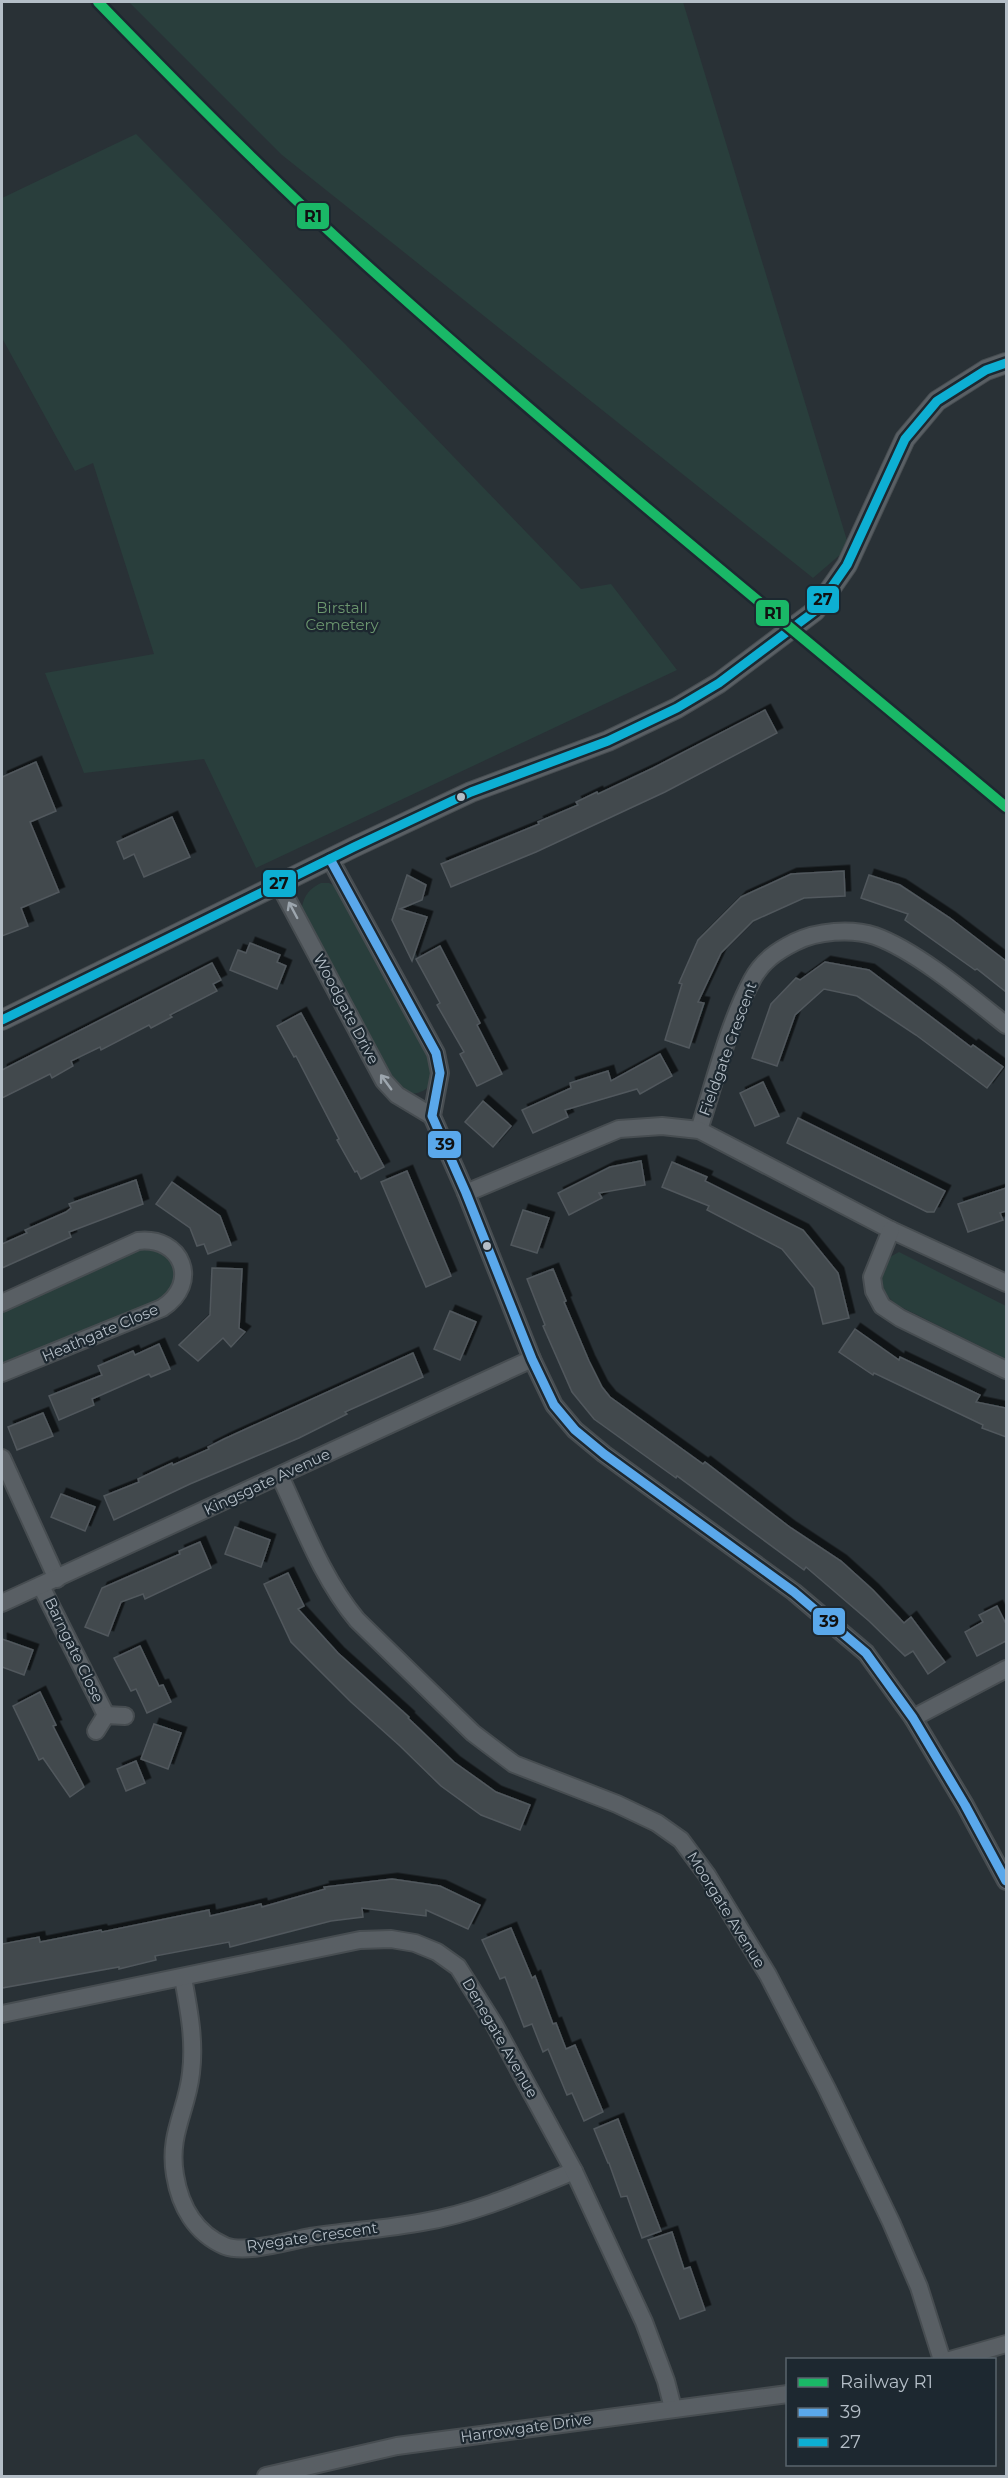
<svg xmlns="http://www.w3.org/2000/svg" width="1008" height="2478" font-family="Montserrat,sans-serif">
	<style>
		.green { fill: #293e3c }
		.building { fill: #43494e; stroke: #51585d; stroke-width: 1.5; filter: url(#shadow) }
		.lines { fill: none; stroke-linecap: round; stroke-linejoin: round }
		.minor-casing { stroke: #474d51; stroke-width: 20 }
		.tertiary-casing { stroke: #474d51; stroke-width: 22 }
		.minor { stroke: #595f64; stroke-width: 16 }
		.tertiary { stroke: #595f64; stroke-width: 20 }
		.bus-1-casing { stroke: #1d2830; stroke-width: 14 }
		.bus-2-casing { stroke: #1d2830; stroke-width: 14 }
		.bus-1 { stroke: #5aa8eb; stroke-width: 9 }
		.bus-2 { stroke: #0dafd3; stroke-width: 9 }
		.rail-1-casing { stroke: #1d2830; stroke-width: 15 }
		.rail-1 { stroke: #1ab867; stroke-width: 10 }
		.oneway { stroke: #9da6ae }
		.bus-dot { fill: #b4bec7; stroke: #1d2830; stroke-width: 2 }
		.labels { text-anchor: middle; stroke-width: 4.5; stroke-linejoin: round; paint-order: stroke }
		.park-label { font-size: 15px; fill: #6c976f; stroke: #1d2830 }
		.street-label { font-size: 15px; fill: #b4bec7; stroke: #1d2830 }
		.line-badge { stroke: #1d2830; stroke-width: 2 }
		.pale-badge-label { font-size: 16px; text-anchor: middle; font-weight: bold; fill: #111 }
	</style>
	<defs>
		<filter id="shadow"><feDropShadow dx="5.5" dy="-5.5" stdDeviation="0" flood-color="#0009"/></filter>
	</defs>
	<rect width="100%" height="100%" fill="#293136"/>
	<g class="green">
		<path d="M129,2H683L849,547L813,578L282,155Z"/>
		<path d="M136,134L345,344L581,589L611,584L677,670L256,868L204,759L84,773L45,673L154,654L93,463L75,471L2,338V198Z"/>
		<path d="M321,883H329L343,890L431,1058C432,1062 435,1068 435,1073C435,1088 415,1099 402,1091C397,1088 393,1080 389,1076L301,913C303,898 307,890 321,883Z"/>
		<path d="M138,1241L179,1258L173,1301L2,1373V1303Z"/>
		<path d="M899,1252L1006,1306V1359L897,1305C875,1287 870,1266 899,1252Z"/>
	</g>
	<g class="building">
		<path d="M765,710L777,733L665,792L536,852L451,887L441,864L539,824L538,822L578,805L576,802L597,792L598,794L653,768Z"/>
		<path d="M36,762L56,811L30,822L59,892L21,908L28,926L2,936V777Z"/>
		<path d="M172,817L190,857L144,877L134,854L124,859L117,842Z"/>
		<path d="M844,871L845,896L804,898L753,921L721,953L698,1002L704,1003L689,1048L665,1040L682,984L679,983L698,940L741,897L791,874Z"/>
		<path d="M407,875L426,885L422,900L400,909L427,917L412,961L392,920Z"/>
		<path d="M869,875L900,885L950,918L1006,961V992L977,969L975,970L905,920L908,914L861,898Z"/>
		<path d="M250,943L280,955L277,962L286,966L277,989L230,970L238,950L246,953Z"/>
		<path d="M440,946L480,1023L477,1025L502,1074L477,1086L460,1054L464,1052L437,1005L440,1003L416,959Z"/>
		<path d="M825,962L869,970L971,1047L973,1045L1003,1067L987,1088L916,1035L857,996L824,989L795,1015L777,1066L752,1058L771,1004L796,978L800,980Z"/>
		<path d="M212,963L221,980L213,984L217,991L170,1015L172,1017L151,1028L149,1025L101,1050L100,1047L71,1061L73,1066L52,1078L50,1074L2,1098V1070Z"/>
		<path d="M301,1013L384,1167L361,1179L357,1171L355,1172L337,1140L339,1139L296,1056L294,1057L277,1026Z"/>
		<path d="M660,1054L672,1076L640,1094L637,1089L565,1110L568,1117L533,1133L522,1110L571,1088L570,1083L608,1071L611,1081Z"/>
		<path d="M763,1082L779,1116L755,1126L740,1093Z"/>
		<path d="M483,1101L511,1126L493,1147L465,1122Z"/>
		<path d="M798,1118L945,1191L934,1212H927L787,1143Z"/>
		<path d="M641,1161L645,1185L599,1193L602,1198L569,1215L558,1193L610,1167Z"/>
		<path d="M672,1162L707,1177L705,1181L803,1230L838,1273L849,1318L823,1324L814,1288L782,1249L707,1210L709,1206L662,1187Z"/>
		<path d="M407,1171L451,1276L426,1287L381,1182Z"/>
		<path d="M136,1180L143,1204L69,1232L71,1237L2,1268V1244L27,1233L25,1230L66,1212L71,1208L69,1204Z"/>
		<path d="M172,1182L220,1216L231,1245L208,1254L204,1244L197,1246L190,1228L156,1204Z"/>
		<path d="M1006,1188V1211L1000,1213L1003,1220L968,1232L958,1204Z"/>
		<path d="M523,1210L549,1218L537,1253L511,1245Z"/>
		<path d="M212,1268L242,1269L239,1328L245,1332L231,1347L223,1338L198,1361L179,1345L210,1315Z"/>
		<path d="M553,1269L566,1301L564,1302L589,1361L602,1387L610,1397L703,1464L705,1462L791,1528L841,1561L873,1590L904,1623L911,1617L945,1662L928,1674L913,1651L905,1656L869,1621L806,1567L804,1570L677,1476L676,1478L594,1419L572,1392L543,1326L545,1325L527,1279Z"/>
		<path d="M450,1311L476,1322L460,1360L434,1349Z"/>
		<path d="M855,1329L899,1360L900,1357L980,1395L976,1402L1006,1408V1437L982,1428L983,1425L874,1373L873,1375L839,1352Z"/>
		<path d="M159,1344L170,1369L151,1377L149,1374L92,1399L94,1405L59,1420L49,1396L102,1375L98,1366L133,1351L135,1355Z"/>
		<path d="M413,1353L423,1377L345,1412L347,1414L299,1438L190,1484L114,1520L104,1496L139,1482L138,1479L172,1463L173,1465L209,1449L208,1447L224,1439Z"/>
		<path d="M43,1413L53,1436L17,1450L8,1427Z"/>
		<path d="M61,1494L95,1507L85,1531L51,1517Z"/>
		<path d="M235,1527L270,1540L261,1567L225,1554Z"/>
		<path d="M200,1542L211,1568L145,1599L143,1594L121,1602L108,1636L85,1627L102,1588L180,1554L179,1551Z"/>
		<path d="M288,1573L304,1606L298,1609L338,1653L409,1717L408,1718L454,1762L496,1792L530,1805L520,1830L481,1815L441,1786L400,1746L351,1702L291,1642L264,1584Z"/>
		<path d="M997,1606L1006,1624V1641L977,1656L965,1632L983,1622L979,1615Z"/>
		<path d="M2,1639L33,1650L24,1675L2,1667Z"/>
		<path d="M140,1646L159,1686L163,1685L171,1702L147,1713L136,1689L131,1691L114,1658Z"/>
		<path d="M40,1692L56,1725L53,1726L84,1787L70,1797L43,1758L39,1760L13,1706Z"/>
		<path d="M154,1724L181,1733L168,1769L141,1759Z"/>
		<path d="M136,1761L145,1783L126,1791L117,1769Z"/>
		<path d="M392,1879L440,1886L480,1905L468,1929L426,1910V1916L362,1908L363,1917L331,1921L230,1947L229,1942L155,1956L156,1960L119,1969V1967L2,1988V1944L39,1937L40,1942L101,1930L102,1932L209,1910L210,1916L261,1904L262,1907L325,1889L324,1887Z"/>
		<path d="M511,1928L532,1978L535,1976L553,2024L556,2023L566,2049L575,2045L603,2112L584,2121L572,2093L567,2095L548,2049L543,2052L532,2024L524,2027L505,1977L500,1979L482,1940Z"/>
		<path d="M618,2119L661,2231L642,2238L627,2196L621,2197L609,2163H608L594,2129Z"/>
		<path d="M672,2232L684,2269L690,2267L705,2310L680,2319L648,2240Z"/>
	</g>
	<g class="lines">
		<defs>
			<g id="minor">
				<path d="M330,859L436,1053L440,1073L432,1116L466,1193L532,1359L554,1405L575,1430L604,1454L794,1592L866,1653L913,1718L965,1805L1006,1881"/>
				<path d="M279,884L384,1081L397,1095L432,1116"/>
				<path d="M699,1130C715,1081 728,1025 752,980C762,961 777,951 795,942C817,931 851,928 875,936C917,951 971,997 1006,1025"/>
				<path d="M466,1193L619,1129L662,1126L699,1130L891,1230L1006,1283"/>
				<path d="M891,1230L872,1277L874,1291L882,1306L900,1318L1006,1370"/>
				<path d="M2,1303L138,1241C182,1236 201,1283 162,1308L2,1373"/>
				<path d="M2,1458L57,1579"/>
				<path d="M280,1476C303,1525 322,1578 357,1620L473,1733L514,1764L617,1804L657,1823L681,1840L707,1875L768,1975L827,2089L891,2222L919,2287L942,2360"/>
				<path d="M41,1586L106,1715"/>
				<path d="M2,1603L532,1359"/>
				<path d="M913,1718L1006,1669"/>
				<path d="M96,1731L106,1715L125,1716"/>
				<path d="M183,1978C189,2010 195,2041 191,2073C187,2111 168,2134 175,2175C180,2206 195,2233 225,2246C246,2254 288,2241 310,2237C348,2231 386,2229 423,2222C476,2213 525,2191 574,2171"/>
				<path d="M2,2014L360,1940L391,1939L415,1943L437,1952L458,1967L494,2024L574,2171L644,2322L666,2381L673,2408"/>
				<path d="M950,2360L1006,2344"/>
				<path d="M266,2476L397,2446L788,2394"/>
			</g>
			<path id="tertiary" d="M2,1020L354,847L471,792L608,741L677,708L719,683L815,611L847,565L905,439L937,401L986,370L1006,363"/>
		</defs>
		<use href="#minor" class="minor-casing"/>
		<use href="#tertiary" class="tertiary-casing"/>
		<use href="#minor" class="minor"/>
		<use href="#tertiary" class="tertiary"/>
		<defs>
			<path id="bus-1" d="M330,859L436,1053L440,1073L432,1116L466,1193L532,1359L554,1405L575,1430L604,1454L794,1592L866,1653L913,1718L965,1805L1006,1881"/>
			<path id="bus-2" d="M2,1020L354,847L471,792L608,741L677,708L719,683L815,611L847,565L905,439L937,401L986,370L1006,363"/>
		</defs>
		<use href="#bus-1" class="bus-1-casing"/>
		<use href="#bus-2" class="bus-2-casing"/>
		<use href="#bus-1" class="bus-1"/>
		<use href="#bus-2" class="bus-2"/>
		<defs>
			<path id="rail-1" d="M98,2C190,97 283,191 382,279C585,461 797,632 1006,807"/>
		</defs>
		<use href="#rail-1" class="rail-1-casing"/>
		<use href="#rail-1" class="rail-1"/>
	</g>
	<defs><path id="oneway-shaft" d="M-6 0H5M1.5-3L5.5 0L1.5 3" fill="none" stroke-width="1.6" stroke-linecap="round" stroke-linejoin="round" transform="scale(1.5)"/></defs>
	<g class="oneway">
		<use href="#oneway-shaft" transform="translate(293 910) rotate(-118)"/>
		<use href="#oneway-shaft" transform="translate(386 1082) rotate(-126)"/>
	</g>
	<g class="bus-dot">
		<circle cx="461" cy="797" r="5"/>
		<circle cx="487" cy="1246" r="5"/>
	</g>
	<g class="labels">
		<g class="park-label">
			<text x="342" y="613">Birstall<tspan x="342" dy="17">Cemetery</tspan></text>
		</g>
		<g class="street-label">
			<text transform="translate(346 1009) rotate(62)" y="5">Woodgate Drive</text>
			<text transform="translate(728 1049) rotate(-70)" y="5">Fieldgate Crescent</text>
			<text transform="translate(100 1333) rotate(-23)" y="5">Heathgate Close</text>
			<text transform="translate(267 1482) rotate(-25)" y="5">Kingsgate Avenue</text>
			<text transform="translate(74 1650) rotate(64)" y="5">Barngate Close</text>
			<text transform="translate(726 1910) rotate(58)" y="5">Moorgate Avenue</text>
			<text transform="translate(500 2038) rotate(60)" y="5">Denegate Avenue</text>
			<text transform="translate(312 2237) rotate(-8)" y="5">Ryegate Crescent</text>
			<text transform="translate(526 2428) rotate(-8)" y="5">Harrowgate Drive</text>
		</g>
	</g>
	<g class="line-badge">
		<rect x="296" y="202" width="34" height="28" rx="6" fill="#1ab867"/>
		<rect x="806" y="585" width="34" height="29" rx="6" fill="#0dafd3"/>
		<rect x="755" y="599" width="35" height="28" rx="6" fill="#1ab867"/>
		<rect x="262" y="869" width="35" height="29" rx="6" fill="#0dafd3"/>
		<rect x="427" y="1130" width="35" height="29" rx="6" fill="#5aa8eb"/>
		<rect x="812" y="1607" width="34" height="29" rx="6" fill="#5aa8eb"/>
	</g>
	<g class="pale-badge-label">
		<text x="313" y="222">R1</text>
		<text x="823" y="605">27</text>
		<text x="773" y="619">R1</text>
		<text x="279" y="889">27</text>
		<text x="445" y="1150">39</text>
		<text x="829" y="1627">39</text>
	</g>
	<rect width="1008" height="2478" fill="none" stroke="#b4bec7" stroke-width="6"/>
	<rect x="786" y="2358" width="210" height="108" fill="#1d2830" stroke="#59646c" stroke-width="1.5"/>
	<rect x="798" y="2378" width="30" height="9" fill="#1ab867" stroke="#59646c" stroke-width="1.5"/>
	<text x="840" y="2388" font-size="18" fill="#b4bec7">Railway R1</text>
	<rect x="798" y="2408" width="30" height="9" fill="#5aa8eb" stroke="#59646c" stroke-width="1.5"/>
	<text x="840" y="2418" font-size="18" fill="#b4bec7">39</text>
	<rect x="798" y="2438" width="30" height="9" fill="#0dafd3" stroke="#59646c" stroke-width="1.5"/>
	<text x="840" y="2448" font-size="18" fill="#b4bec7">27</text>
</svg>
